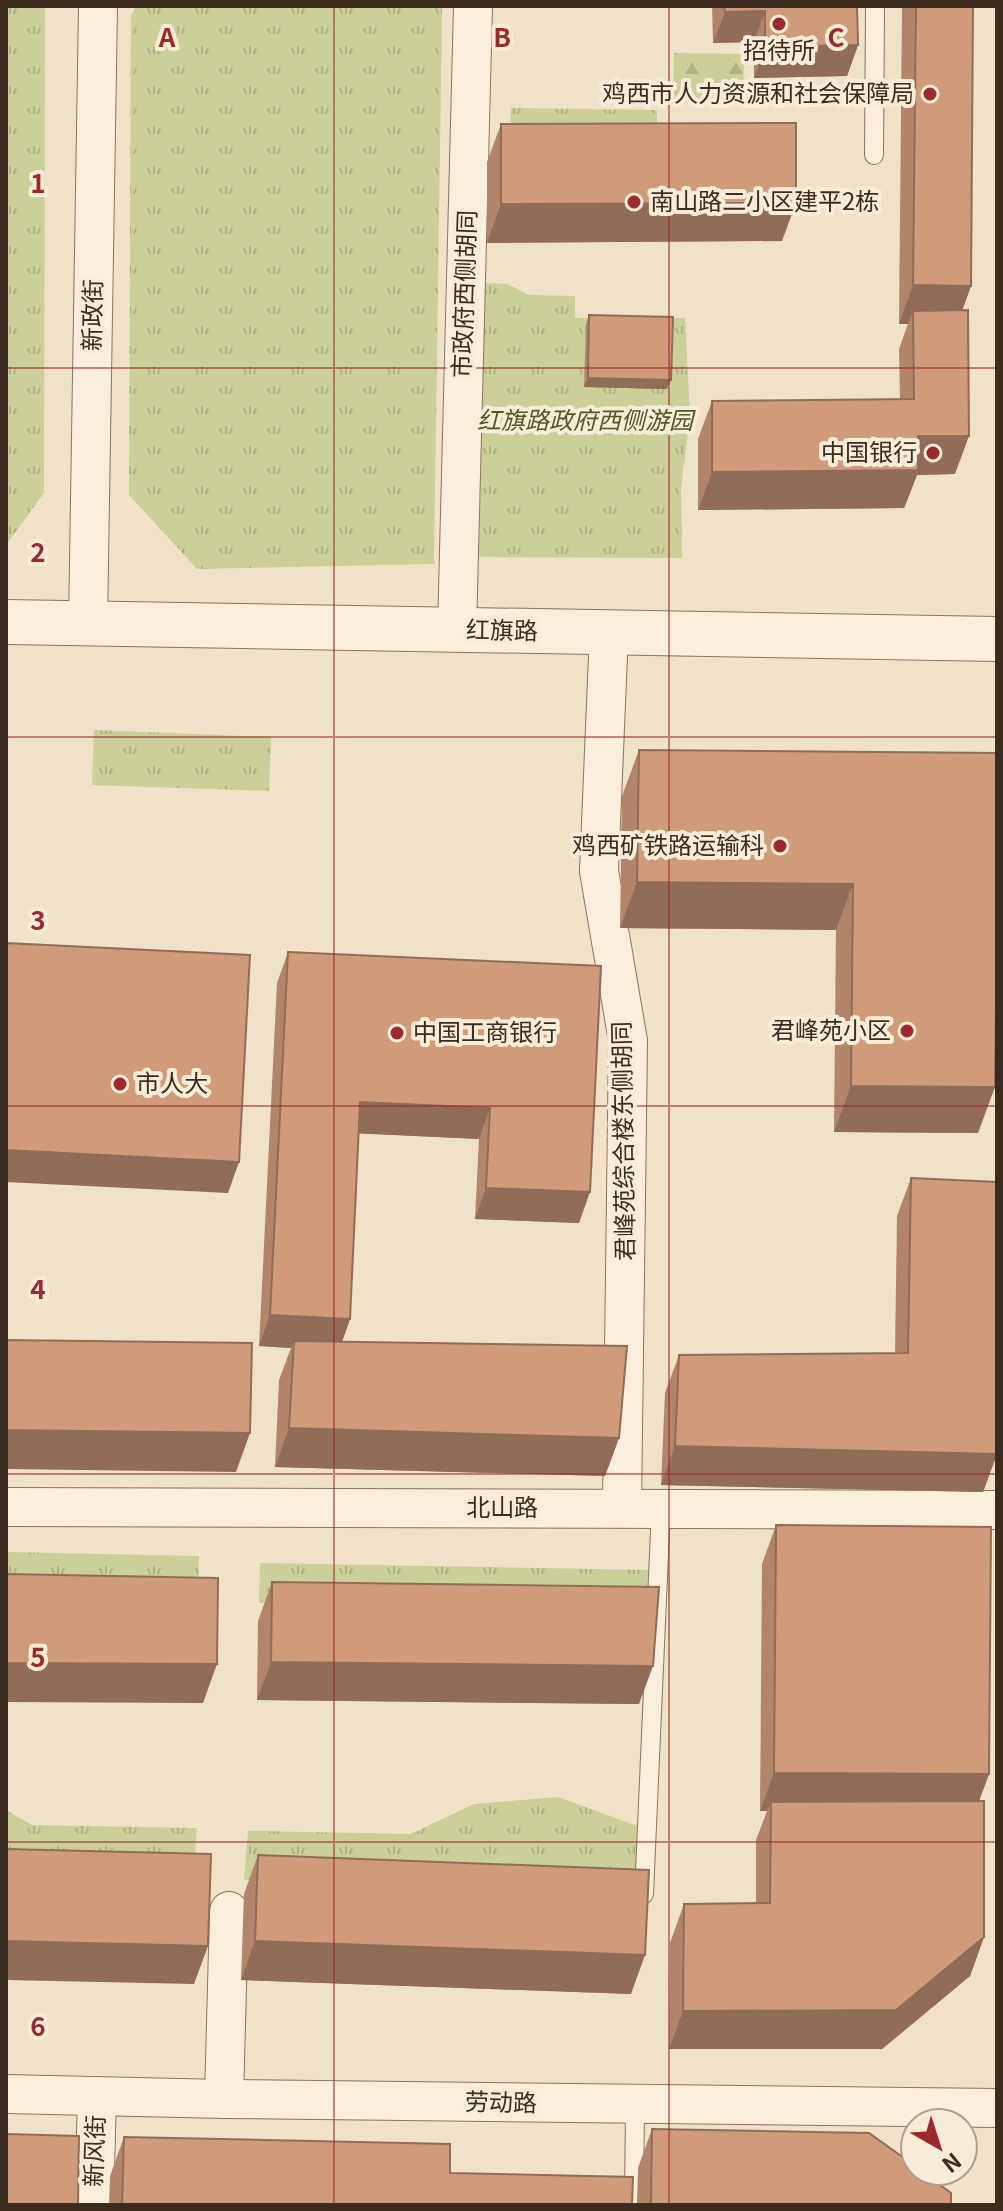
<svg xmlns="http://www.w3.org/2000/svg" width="1003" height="2211" font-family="Georgia,'Noto Sans SC',serif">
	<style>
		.grass { fill: url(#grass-tufts) }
		.forest { fill: url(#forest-firs) }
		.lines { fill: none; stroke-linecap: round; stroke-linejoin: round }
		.service-casing { stroke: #8c735b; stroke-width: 20 }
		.minor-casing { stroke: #8c735b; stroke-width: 40 }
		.tertiary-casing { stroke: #8c735b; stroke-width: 46 }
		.service { stroke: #faefda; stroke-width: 18 }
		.minor { stroke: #faefda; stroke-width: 38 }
		.tertiary { stroke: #faefda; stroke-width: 44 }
		.wall { fill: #b2856a }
		.shaded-wall { fill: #916c56 }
		.building { fill: #cf9b7b; stroke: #916c56; stroke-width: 2 }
		.grid { fill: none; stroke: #9d292e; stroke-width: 2; stroke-opacity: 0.55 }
		.poi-dot { fill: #9d292e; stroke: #f7ecd6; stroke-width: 3 }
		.labels { text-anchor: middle; stroke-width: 8; stroke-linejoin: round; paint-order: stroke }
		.poi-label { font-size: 24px; fill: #3c2c1f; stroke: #f7ecd6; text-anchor: end }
		.street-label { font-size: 24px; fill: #3c2c1f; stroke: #f7ecd6 }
		.park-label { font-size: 24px; font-style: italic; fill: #4e5925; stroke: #f7ecd6 }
		.grid-label { font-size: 26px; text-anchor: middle; font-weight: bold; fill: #9d292e; stroke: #f7ecd6; stroke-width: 8; stroke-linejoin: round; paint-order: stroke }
	</style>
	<defs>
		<pattern id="grass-tufts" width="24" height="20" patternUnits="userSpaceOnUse" patternTransform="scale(2)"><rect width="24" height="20" fill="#cbcf99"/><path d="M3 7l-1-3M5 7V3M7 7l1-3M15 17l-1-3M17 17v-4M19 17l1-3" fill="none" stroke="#afb283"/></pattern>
		<pattern id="forest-firs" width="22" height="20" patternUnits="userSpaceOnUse" patternTransform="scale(2)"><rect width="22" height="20" fill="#cbcf99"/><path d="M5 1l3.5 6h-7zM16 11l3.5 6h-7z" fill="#afb283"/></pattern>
	</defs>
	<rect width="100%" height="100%" fill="#f0e2c6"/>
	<g class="grass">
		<path d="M6,6H45L44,493L6,545Z"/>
		<path d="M136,6H442L434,564L197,569L129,495L131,16Z"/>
		<path d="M511,108L657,110V145L510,144Z"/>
		<path d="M485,283L508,284L529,295L575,296V318H685L690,416L681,488L682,558L479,557Z"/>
		<path d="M94,730L271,737L269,791L92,785Z"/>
		<path d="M6,1552L199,1556L198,1598L6,1596Z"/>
		<path d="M260,1563L652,1570L657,1607L259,1603Z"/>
		<path d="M558,1797L640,1827L639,1884L244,1880L248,1831L411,1834L474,1804Z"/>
		<path d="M6,1810L32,1825L197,1828L193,1877L6,1874Z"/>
	</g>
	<path class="forest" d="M674,53L744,54L743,103L673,102Z"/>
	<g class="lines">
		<defs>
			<g id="service">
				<path d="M874,155L875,6"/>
				<path d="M644,1894L661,1509"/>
				<path d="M634,2205L635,2105"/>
			</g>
			<g id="minor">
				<path d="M88,624L98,6"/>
				<path d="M457,630L473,6"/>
				<path d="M609,632L599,871L628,1041L622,1508"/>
				<path d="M6,1507L997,1510"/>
				<path d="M6,2094L224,2099L997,2108"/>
				<path d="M224,2099L229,1911"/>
				<path d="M94,2205L97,2096"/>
			</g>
			<path id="tertiary" d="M6,622L997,639"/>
		</defs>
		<use href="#service" class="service-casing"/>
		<use href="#minor" class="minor-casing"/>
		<use href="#tertiary" class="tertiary-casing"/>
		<use href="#service" class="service"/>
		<use href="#minor" class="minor"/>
		<use href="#tertiary" class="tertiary"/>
	</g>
	<g class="wall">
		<path d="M712,6H857L858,45L847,76L754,78V42L713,43Z"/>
		<path d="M902,6H973L971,286L962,310L955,474L917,475L904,508L698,510V439L712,401L900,399L899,349L908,324H899Z"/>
		<path d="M501,124L782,241L487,243V162Z"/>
		<path d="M589,315L667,389L584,387L586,324Z"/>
		<path d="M639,750L997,753L978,1133L834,1132L836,930L620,928L622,796Z"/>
		<path d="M288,952L601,966L579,1223L475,1219L479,1139L359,1133L350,1319L342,1342L619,1438L605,1476L275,1467L279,1380L291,1348L259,1346L277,983Z"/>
		<path d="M911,1178L997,1454L983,1492L661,1485L665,1393L679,1355L895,1353L897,1216Z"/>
		<path d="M776,1525L989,1774L979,1801L984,1937L970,1976L882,2049H669L670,1943L684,1904H756V1840L767,1811H760L762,1564Z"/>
		<path d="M272,1582L639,1704L257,1700L258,1621Z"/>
		<path d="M258,1855L631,1994L241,1980L244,1894Z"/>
		<path d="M652,2129L951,2205H637L638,2168Z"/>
		<path d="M124,2137L450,2173L632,2205H109L110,2176Z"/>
	</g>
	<g class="shaded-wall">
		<path d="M765,11L754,42L713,43L725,12Z"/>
		<path d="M858,45L847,76L754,78L765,47Z"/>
		<path d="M796,203L782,241L487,243L501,204Z"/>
		<path d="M913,285L971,286L957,325L913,311L908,324H899Z"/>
		<path d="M588,378L671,380L667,389L584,387Z"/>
		<path d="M918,436H969L955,474L917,475L904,508L698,510L712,472Z"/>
		<path d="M637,882L853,884L836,930L620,928Z"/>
		<path d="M851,1086L995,1087L978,1133L834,1132Z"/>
		<path d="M360,1102L490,1108L479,1139L349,1133Z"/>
		<path d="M6,1150L239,1162L228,1193L6,1182Z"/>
		<path d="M486,1188L590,1192L579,1223L475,1219Z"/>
		<path d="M270,1315L350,1319L339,1350L294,1341L291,1348L259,1346Z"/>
		<path d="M289,1428L619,1438L605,1476L275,1467Z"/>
		<path d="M6,1430L250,1433L236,1472L6,1469Z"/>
		<path d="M675,1446L997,1454L983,1492L661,1485Z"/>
		<path d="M271,1662L653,1666L639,1704L257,1700Z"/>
		<path d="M6,1663L217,1664L203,1703L6,1702Z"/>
		<path d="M774,1773L989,1774L975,1812L771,1802L767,1811H760Z"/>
		<path d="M984,1937L970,1976L882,2049H669L683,2011Z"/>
		<path d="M6,1941L208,1946L194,1984L6,1980Z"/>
		<path d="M255,1941L645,1955L631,1994L241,1980Z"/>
	</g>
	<g class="building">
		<path d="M724,6H857L858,45L765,47V11L725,12Z"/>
		<path d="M916,6H973L971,286L913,285Z"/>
		<path d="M796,123V203L501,204V124Z"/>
		<path d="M968,310L969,436H918V470L712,472V401L914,399L913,311Z"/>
		<path d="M589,315L673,317L671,380L588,378Z"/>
		<path d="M639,750L997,753V924L995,1087L851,1086L853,884L637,882Z"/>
		<path d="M6,943L250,955L239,1162L6,1150Z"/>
		<path d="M288,952L601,966L590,1192L486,1188L490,1108L360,1102L350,1319L270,1315Z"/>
		<path d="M911,1178L997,1182V1454L675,1446L679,1355L908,1353Z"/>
		<path d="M6,1340L252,1343L250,1433L6,1430Z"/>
		<path d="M294,1341L627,1346L619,1438L289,1428Z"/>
		<path d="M776,1525L991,1527L989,1774L774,1773Z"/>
		<path d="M6,1574L218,1578L217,1664L6,1663Z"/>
		<path d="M272,1582L659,1587L653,1666L271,1662Z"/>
		<path d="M984,1801V1937L896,2010L683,2011L684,1904L770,1903L771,1802Z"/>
		<path d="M6,1849L211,1854L208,1946L6,1941Z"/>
		<path d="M258,1855L649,1870L645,1955L255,1941Z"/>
		<path d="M652,2129L869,2133L915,2166V2171H921L951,2193V2205H651Z"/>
		<path d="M6,2134L79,2136L78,2205H6Z"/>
		<path d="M124,2137L450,2144V2173L633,2177L632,2205H122Z"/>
	</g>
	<path class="grid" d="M334,6V2205M669,6V2205M6,368H997M6,737H997M6,1106H997M6,1474H997M6,1842H997"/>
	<g class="poi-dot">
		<circle cx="779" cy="24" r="8"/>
		<circle cx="930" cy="94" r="8"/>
		<circle cx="634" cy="202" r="8"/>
		<circle cx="933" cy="453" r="8"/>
		<circle cx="780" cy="846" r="8"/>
		<circle cx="907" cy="1031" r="8"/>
		<circle cx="397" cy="1033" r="8"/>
		<circle cx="120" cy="1084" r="8"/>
	</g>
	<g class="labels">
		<g class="poi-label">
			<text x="779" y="59" text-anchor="middle">招待所</text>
			<text x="914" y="102">鸡西市人力资源和社会保障局</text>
			<text x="650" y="210" text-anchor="start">南山路二小区建平2栋</text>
			<text x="917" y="461">中国银行</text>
			<text x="764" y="854">鸡西矿铁路运输科</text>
			<text x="891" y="1039">君峰苑小区</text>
			<text x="413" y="1041" text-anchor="start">中国工商银行</text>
			<text x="136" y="1092" text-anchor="start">市人大</text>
		</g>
		<g class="street-label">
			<text transform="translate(465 294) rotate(-88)" y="8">市政府西侧胡同</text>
			<text transform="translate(93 315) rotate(-89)" y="8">新政街</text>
			<text transform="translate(502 631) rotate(1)" y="8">红旗路</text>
			<text transform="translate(624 1141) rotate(-91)" y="8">君峰苑综合楼东侧胡同</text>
			<text x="502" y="1516">北山路</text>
			<text transform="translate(501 2103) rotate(1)" y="8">劳动路</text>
			<text transform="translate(95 2151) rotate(-88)" y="8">新风街</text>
		</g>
		<g class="park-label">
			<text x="585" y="429">红旗路政府西侧游园</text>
		</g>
	</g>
	<g class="grid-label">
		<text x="167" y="47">A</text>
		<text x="502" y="47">B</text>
		<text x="836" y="47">C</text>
		<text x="38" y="193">1</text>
		<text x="38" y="562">2</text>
		<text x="38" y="930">3</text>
		<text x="38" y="1299">4</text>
		<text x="38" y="1667">5</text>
		<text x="38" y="2036">6</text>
	</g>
	<rect width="1003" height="2211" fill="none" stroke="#3c2c1f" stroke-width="16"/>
	<g transform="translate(939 2147) rotate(141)"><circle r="38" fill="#f7ecd6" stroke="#ac9f8d" stroke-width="2"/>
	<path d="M0-6L14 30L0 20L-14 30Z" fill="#9d292e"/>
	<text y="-12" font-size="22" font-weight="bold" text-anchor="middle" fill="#3c2c1f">N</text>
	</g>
</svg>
